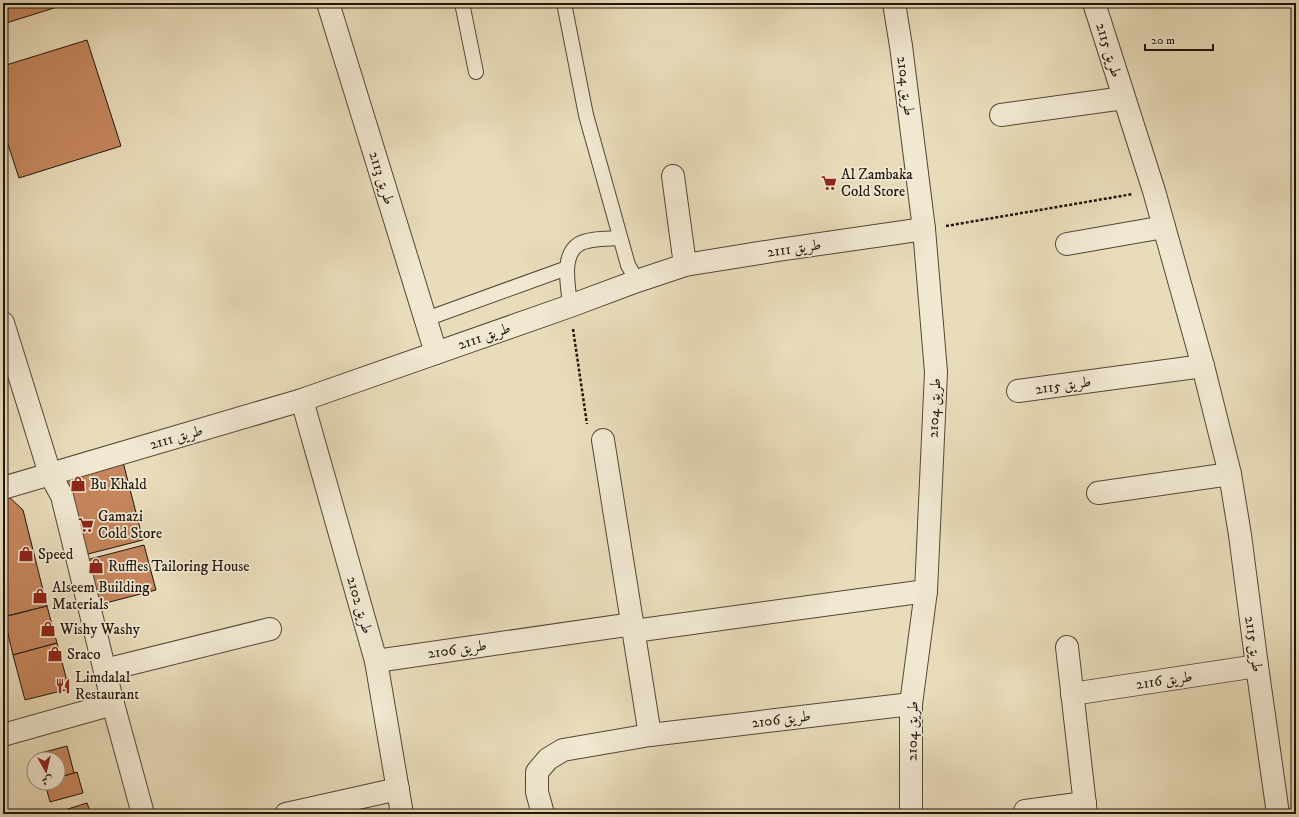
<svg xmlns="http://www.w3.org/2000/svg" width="1299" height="817" font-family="'IM FELL DW Pica',Amiri,serif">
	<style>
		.building { fill: #c6865d; stroke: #1e150c }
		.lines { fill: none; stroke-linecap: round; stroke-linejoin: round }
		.service-casing { stroke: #514738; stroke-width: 16 }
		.minor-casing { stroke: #514738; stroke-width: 24 }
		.path { stroke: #1e150c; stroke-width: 2.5; stroke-dasharray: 3 2; stroke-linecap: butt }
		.service { stroke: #f1e8d2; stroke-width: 14 }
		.minor { stroke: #f1e8d2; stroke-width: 22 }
		.labels { text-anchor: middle; stroke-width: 3.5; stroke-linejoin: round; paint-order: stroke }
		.street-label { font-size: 15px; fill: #1e150c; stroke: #f1e8d2 }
		.poi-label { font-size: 15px; fill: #1e150c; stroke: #f1e8d2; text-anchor: start }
	</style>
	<rect width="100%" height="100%" fill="#e9dcba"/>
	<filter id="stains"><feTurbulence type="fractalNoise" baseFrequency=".005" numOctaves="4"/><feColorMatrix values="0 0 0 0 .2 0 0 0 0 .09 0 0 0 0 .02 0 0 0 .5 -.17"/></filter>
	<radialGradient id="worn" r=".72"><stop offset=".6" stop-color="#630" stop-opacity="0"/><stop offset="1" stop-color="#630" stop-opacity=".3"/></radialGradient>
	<g class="building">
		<path d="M3,3H70L3,24Z"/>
		<path d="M87,40L121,146L19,178L3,129V66Z"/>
		<path d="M122,458L143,540L84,555L65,481Z"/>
		<path d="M7,495L23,510L47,606L3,617V496Z"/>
		<path d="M144,545L156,590L98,605L86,560Z"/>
		<path d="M47,606L57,643L13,655L4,617Z"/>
		<path d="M57,643L69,689L25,700L13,655Z"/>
		<path d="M67,746L74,773L58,778V759H38L37,754Z"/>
		<path d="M77,772L83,793L50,802L45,783H58V778Z"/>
		<path d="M87,803L91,814H52Z"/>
	</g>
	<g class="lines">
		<defs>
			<g id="service">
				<path d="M462,3L476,72"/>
				<path d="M564,3L586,115L628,265L637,281"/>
				<path d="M570,306C569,288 560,256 579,244C590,238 607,239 620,238"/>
				<path d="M426,319L567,268"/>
			</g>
			<g id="minor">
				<path d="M328,3L436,353"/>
				<path d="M894,3L901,46L924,229L936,372L926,591L911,704V814"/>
				<path d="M1094,3L1154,191L1203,366L1230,474L1240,535L1257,666L1278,814"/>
				<path d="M1001,115L1124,98"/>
				<path d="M673,176L685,265"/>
				<path d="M1067,244L1164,227"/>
				<path d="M3,323L50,474L62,496L113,704L143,814"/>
				<path d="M1018,391L1203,366"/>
				<path d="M302,400L376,661L402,814"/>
				<path d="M603,440L650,735"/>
				<path d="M3,488L302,400L570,306L637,281L685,265L778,250L924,229"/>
				<path d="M1098,493L1230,474"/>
				<path d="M634,631L926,591"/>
				<path d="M1067,647L1086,814"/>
				<path d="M376,661L633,624"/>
				<path d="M105,670L270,629"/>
				<path d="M1072,694L1257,666"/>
				<path d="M3,735L113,704"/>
				<path d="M1025,811L1085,803"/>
				<path d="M286,814L398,789"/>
				<path d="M543,814L537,792V772L548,759L563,750L650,735L911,704"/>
			</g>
		</defs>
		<use href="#service" class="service-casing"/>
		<use href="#minor" class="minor-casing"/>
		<g class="path">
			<path d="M946,226L1133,194"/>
			<path d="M573,329L587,424"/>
		</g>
		<use href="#service" class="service"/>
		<use href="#minor" class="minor"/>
	</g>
	<defs>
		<symbol id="supermarket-bare" viewBox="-9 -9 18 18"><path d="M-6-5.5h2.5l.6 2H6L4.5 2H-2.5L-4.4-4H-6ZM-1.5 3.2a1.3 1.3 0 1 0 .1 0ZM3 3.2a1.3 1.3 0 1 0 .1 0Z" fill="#8f2418" stroke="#f1e8d2" stroke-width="2.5" paint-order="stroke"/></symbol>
		<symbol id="shop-bare" viewBox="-9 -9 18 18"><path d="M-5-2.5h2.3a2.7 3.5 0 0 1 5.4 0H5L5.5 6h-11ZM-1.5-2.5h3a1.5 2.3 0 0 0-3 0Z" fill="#8f2418" stroke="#f1e8d2" stroke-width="2.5" paint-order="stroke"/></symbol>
		<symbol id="restaurant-bare" viewBox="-9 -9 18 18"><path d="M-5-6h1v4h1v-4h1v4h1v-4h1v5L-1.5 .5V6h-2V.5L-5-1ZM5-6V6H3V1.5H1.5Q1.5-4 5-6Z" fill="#8f2418" stroke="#f1e8d2" stroke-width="2.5" paint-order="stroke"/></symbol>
	</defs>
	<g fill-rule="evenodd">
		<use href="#supermarket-bare" x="818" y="172" width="22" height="22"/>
		<use href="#shop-bare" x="67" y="473" width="22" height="22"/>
		<use href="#supermarket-bare" x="75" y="514" width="22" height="22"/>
		<use href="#shop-bare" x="15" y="543" width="22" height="22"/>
		<use href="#shop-bare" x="85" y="555" width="22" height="22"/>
		<use href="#shop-bare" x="29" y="585" width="22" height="22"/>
		<use href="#shop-bare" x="37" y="618" width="22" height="22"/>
		<use href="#shop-bare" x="44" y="643" width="22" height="22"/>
		<use href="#restaurant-bare" x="52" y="675" width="22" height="22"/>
	</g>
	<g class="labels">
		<g class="street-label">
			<text transform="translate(1109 50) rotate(73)" y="5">طريق 2115</text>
			<text transform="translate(906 86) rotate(83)" y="5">طريق 2104</text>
			<text transform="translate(382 178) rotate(73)" y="5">طريق 2113</text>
			<text transform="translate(794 248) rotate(-8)" y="5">طريق 2111</text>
			<text transform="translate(484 336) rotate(-19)" y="5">طريق 2111</text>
			<text transform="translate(1063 385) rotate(-8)" y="5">طريق 2115</text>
			<text transform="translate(934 408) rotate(-87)" y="5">طريق 2104</text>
			<text transform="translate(176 437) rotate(-16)" y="5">طريق 2111</text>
			<text transform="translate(360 605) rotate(74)" y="5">طريق 2102</text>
			<text transform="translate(1254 644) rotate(82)" y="5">طريق 2115</text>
			<text transform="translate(457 649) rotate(-8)" y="5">طريق 2106</text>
			<text transform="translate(1164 680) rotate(-8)" y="5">طريق 2116</text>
			<text transform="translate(781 719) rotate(-7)" y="5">طريق 2106</text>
			<text transform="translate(912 731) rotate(-89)" y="5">طريق 2104</text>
		</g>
		<g class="poi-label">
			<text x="841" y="179">Al Zambaka<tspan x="841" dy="17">Cold Store</tspan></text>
			<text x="90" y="489">Bu Khald</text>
			<text x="98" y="521">Gamazi<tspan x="98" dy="17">Cold Store</tspan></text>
			<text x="38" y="559">Speed</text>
			<text x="108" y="571">Ruffles Tailoring House</text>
			<text x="52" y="592">Alseem Building<tspan x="52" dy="17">Materials</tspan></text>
			<text x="60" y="634">Wishy Washy</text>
			<text x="67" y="659">Sraco</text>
			<text x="75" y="682">Limdalal<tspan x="75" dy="17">Restaurant</tspan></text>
		</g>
	</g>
	<rect width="1299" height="817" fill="none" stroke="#e9dcba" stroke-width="16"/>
	<rect x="4" y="4" width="1291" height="809" fill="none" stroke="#1e150c" stroke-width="2"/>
	<rect x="8" y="8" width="1283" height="801" fill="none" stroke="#1e150c"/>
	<g transform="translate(46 771) rotate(172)"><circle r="19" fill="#f1e8d2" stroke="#9d9483"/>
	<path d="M0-3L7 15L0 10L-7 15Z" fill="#8f2418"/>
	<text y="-6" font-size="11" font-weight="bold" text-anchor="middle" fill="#1e150c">ش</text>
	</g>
	<path d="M1145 44v6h68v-6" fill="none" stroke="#1e150c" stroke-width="2"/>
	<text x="1151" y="44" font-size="12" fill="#1e150c" stroke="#f1e8d2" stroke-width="3" paint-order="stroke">20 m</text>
	<rect width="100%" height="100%" filter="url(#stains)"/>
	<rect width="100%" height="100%" fill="url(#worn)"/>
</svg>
